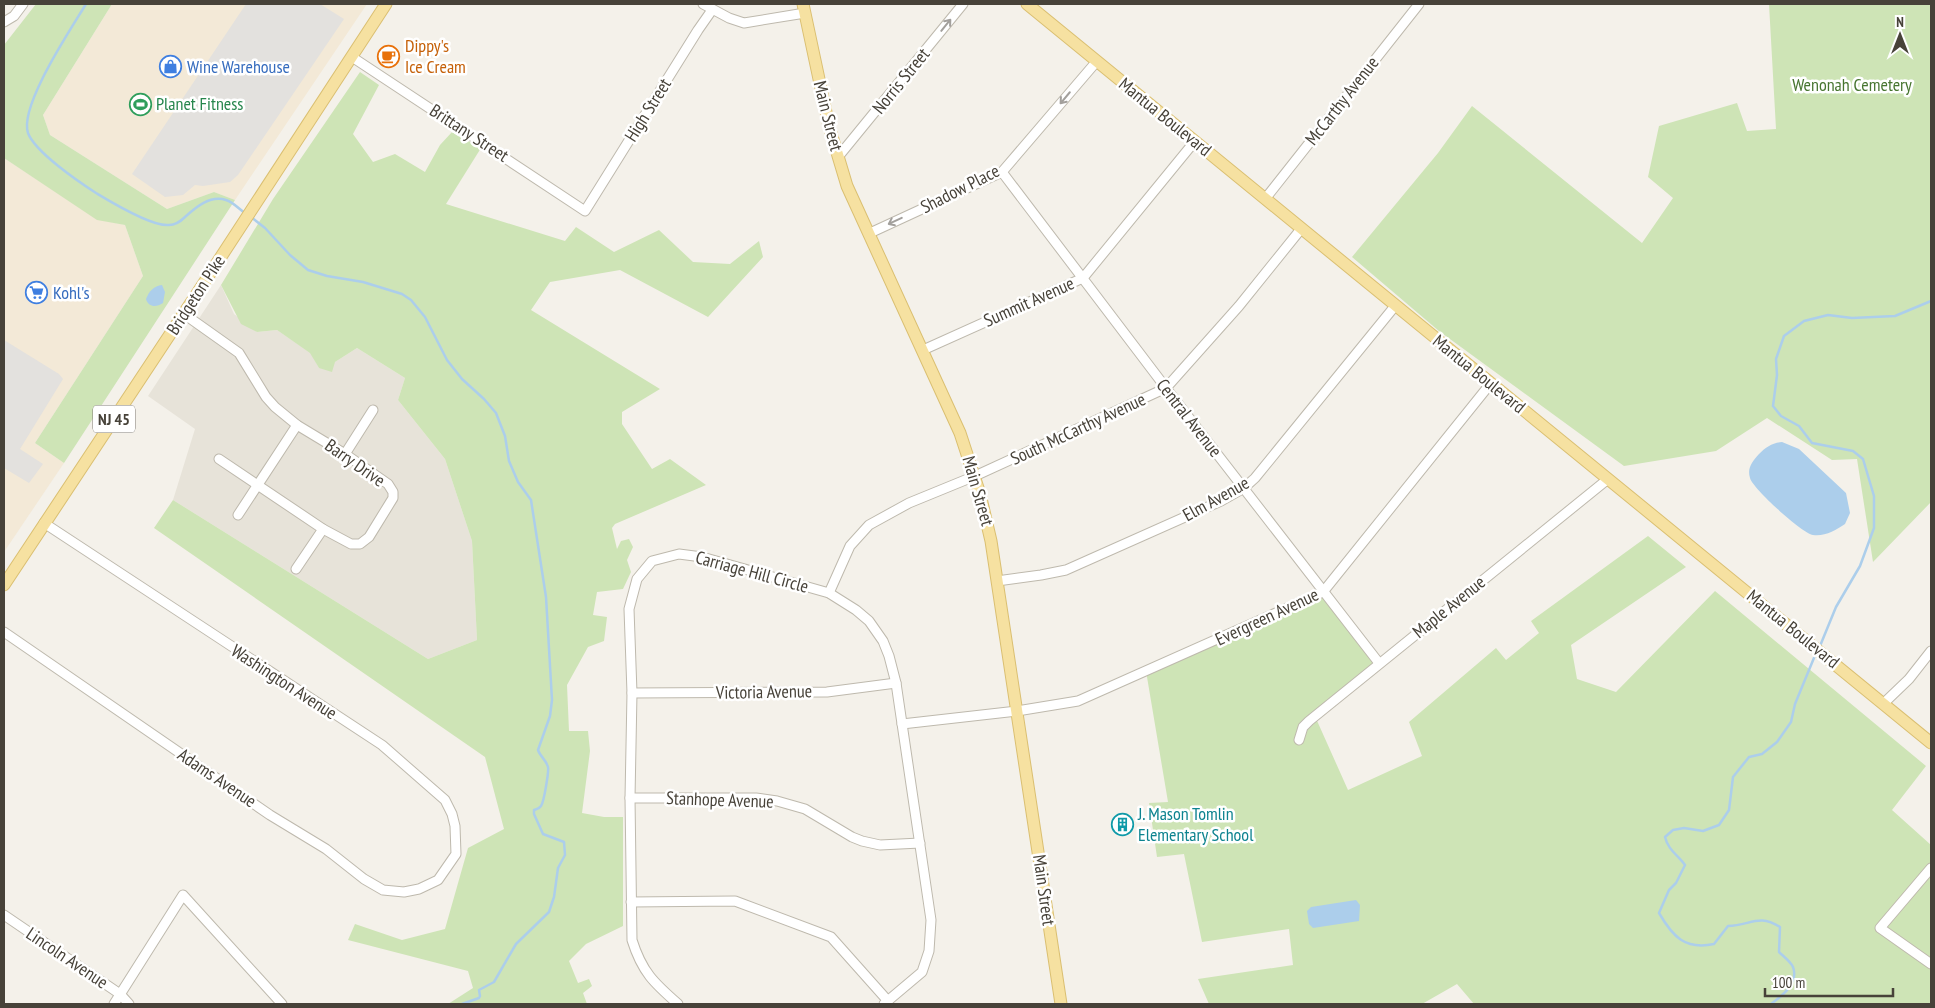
<svg xmlns="http://www.w3.org/2000/svg" width="1935" height="1008" font-family="'PT Sans Narrow',sans-serif">
	<style>
		.residential { fill: #e7e3d9 }
		.commercial { fill: #f3e9d7 }
		.green { fill: #cee4b6 }
		.parking { fill: #e3e1de }
		.water { fill: #acceeb }
		.lines { fill: none; stroke-linecap: round; stroke-linejoin: round }
		.stream { stroke: #acceeb; stroke-width: 2.5 }
		.minor-casing { stroke: #beb9ad; stroke-width: 11 }
		.major-casing { stroke: #dabf71; stroke-width: 13 }
		.minor { stroke: #fff; stroke-width: 9 }
		.major { stroke: #f6e1a1; stroke-width: 11 }
		.oneway { stroke: #a3a09c }
		.labels { text-anchor: middle; stroke-width: 5; stroke-linejoin: round; paint-order: stroke }
		.shield { fill: #fff; stroke: #7e7b74; stroke-width: 1 }
		.shield-label { font-size: 16px; font-weight: bold; fill: #474239 }
		.food-label { font-size: 18px; fill: #c56008; stroke: #fff; text-anchor: start }
		.shop-label { font-size: 18px; fill: #366cbe; stroke: #fff; text-anchor: start }
		.street-label { font-size: 18px; fill: #474239; stroke: #fff }
		.park-label { font-size: 18px; fill: #477530; stroke: #fff }
		.leisure-label { font-size: 18px; fill: #27864d; stroke: #fff; text-anchor: start }
		.culture-label { font-size: 18px; fill: #0d838f; stroke: #fff; text-anchor: start }
	</style>
	<rect width="100%" height="100%" fill="#f4f1ea"/>
	<path class="residential" d="M221,285L234,314L257,332L277,330L311,353L319,368L335,362L357,348L405,378L398,400L445,459L472,541L477,640L428,659L173,500L195,429L148,396Z"/>
	<g class="commercial">
		<path d="M112,4H367L235,200L214,192L167,209L50,135L43,115Z"/>
		<path d="M4,158L97,219L125,225L143,276L35,443L64,463L4,552Z"/>
	</g>
	<g class="green">
		<path d="M36,4H112L43,115L50,135L167,209L214,192L235,200L64,463L35,443L143,276L125,225L97,220L4,158V45Z"/>
		<path d="M1769,4H1931V502L1873,562L1857,459L1832,460L1767,418L1716,451L1624,466L1439,331L1352,257L1438,153L1472,106L1642,243L1673,198L1648,177L1659,126L1737,103L1747,131L1776,129Z"/>
		<path d="M360,72L379,85L353,134L373,162L395,154L425,172L440,145L452,132L481,148L446,204L565,241L576,227L614,252L659,230L693,262L730,264L759,241L763,257L708,317L620,270L550,282L531,310L660,389L622,412V424L652,469L670,459L706,485L615,524L612,528L617,549L621,541L629,539L633,547L627,560L631,572L623,589L597,592L593,615L607,617L604,641L588,647L567,685L569,731H588L590,751L582,813L604,817H623V926L586,944L569,961L578,983L589,979L592,986L583,993L587,1004H448L473,988L468,971L348,940L355,924L402,940L445,929L468,848L504,829L485,757L154,528L173,500L428,659L477,640L472,541L445,459L398,400L405,378L357,348L335,362L332,372L319,368L310,353L277,330L257,332L241,324L221,285L273,199Z"/>
		<path d="M1648,536L1686,567L1571,645L1577,679L1616,692L1715,591L1926,766L1892,810L1931,845V867L1925,874L1931,879V1004H1474L1457,984L1422,1004H1209L1198,979L1293,965L1289,929L1202,942L1184,854L1157,857L1149,803L1168,802L1146,671L1322,587L1377,661L1314,714L1348,790L1422,756L1409,722L1496,648L1506,660L1539,633L1531,621Z"/>
	</g>
	<g class="parking">
		<path d="M246,4H320L344,19L238,175L230,182L203,186L195,185L183,195L165,197L132,174Z"/>
		<path d="M4,340L59,374L63,379L20,449L43,464L29,483L4,468Z"/>
	</g>
	<g class="water">
		<path d="M162,285L165,292L163,303C156,308 148,307 146,299C149,291 154,286 162,285Z"/>
		<path d="M1782,442L1799,449L1846,493L1850,513L1845,524C1836,530 1824,537 1813,535C1802,533 1753,489 1750,478C1747,468 1752,462 1759,454C1766,447 1772,443 1782,442Z"/>
		<path d="M1356,900L1360,905L1359,921L1313,928L1309,924L1307,911L1311,907Z"/>
	</g>
	<g class="lines">
		<g class="stream">
			<path d="M86,4C71,29 19,106 28,133C35,152 79,182 96,193C111,202 152,227 169,225C175,225 181,221 185,217C196,207 210,195 226,200C233,202 239,209 245,213"/>
			<path d="M251,217L265,228L290,255L308,270L327,276L363,282L402,294L411,300L425,317L447,360L462,379L484,399L496,413L505,436L509,461L518,482L531,500L546,597L552,700L550,716L538,750C540,756 546,760 548,767C549,771 544,802 541,806C539,809 537,809 534,810V814L543,834L564,842L565,855L558,868L554,897L549,912L516,944L494,982L479,990L480,996L479,998L462,1004"/>
			<path d="M1820,646L1836,607L1860,566L1874,528V496L1863,459L1853,451L1812,443L1799,426L1781,416L1773,406L1777,375L1776,359L1784,336L1804,321L1828,315L1852,318L1895,316L1931,301"/>
			<path d="M1771,1004C1782,996 1799,983 1793,967C1791,962 1783,956 1779,952L1780,927C1758,913 1750,926 1728,926L1714,944C1685,950 1673,937 1659,913L1669,890L1676,883L1685,865C1678,855 1668,850 1665,837L1673,830L1684,828L1703,831L1719,825L1729,810L1733,777L1749,757L1762,754L1777,742L1791,722L1795,704L1816,653"/>
		</g>
		<defs>
			<g id="minor">
				<path d="M703,4L729,18L744,23L805,13"/>
				<path d="M4,22L14,16L23,4"/>
				<path d="M352,57L585,211L698,30L712,10"/>
				<path d="M838,157L963,4"/>
				<path d="M1002,172L1166,388L1379,663"/>
				<path d="M1265,199L1419,4"/>
				<path d="M870,233L1002,172L1097,61"/>
				<path d="M184,314L239,353L266,397L275,407L297,425L345,454L388,484L393,492V498L369,537L360,544H351L323,529L219,459"/>
				<path d="M923,350L1083,278L1195,141"/>
				<path d="M345,454L373,410"/>
				<path d="M238,515L297,425"/>
				<path d="M296,569L323,529"/>
				<path d="M997,581L1041,575L1066,570L1221,501L1244,488L1255,478L1395,306"/>
				<path d="M829,593L850,546L869,525L909,503L975,476L1166,388L1239,306L1301,229"/>
				<path d="M4,632L270,815L326,849L364,879L383,890L404,892L419,889L438,880L456,854L455,826L452,814L445,800L382,745L44,523"/>
				<path d="M632,693L827,692L896,683"/>
				<path d="M1884,703L1909,679L1931,651"/>
				<path d="M902,724L1017,711L1078,701L1323,592L1491,383"/>
				<path d="M1299,740L1303,727L1309,721L1608,479"/>
				<path d="M630,798H756L777,801L805,809L852,837L862,841L880,845L920,843"/>
				<path d="M1931,868L1880,928L1931,964"/>
				<path d="M631,902L735,901L831,937L888,1001"/>
				<path d="M4,915L120,994L129,1004"/>
				<path d="M114,1004L183,895L282,1004"/>
				<path d="M678,1004C654,983 642,972 632,940L630,798L632,693L629,609L637,579L652,561L679,554L702,557L829,593L856,610L869,621L883,641L889,656L896,683L931,920L929,951L922,972L884,1004"/>
			</g>
			<g id="major">
				<path d="M803,4L829,126L847,186L960,433L980,494L991,541L1061,1004"/>
				<path d="M1027,4L1931,743"/>
				<path d="M4,585L198,292L386,4"/>
			</g>
		</defs>
		<use href="#minor" class="minor-casing"/>
		<use href="#major" class="major-casing"/>
		<use href="#minor" class="minor"/>
		<use href="#major" class="major"/>
	</g>
	<defs><path id="oneway-shaft" d="M-6 0H5M1.5-3L5.5 0L1.5 3" fill="none" stroke-width="1.6" stroke-linecap="round" stroke-linejoin="round" transform="scale(1.25)"/></defs>
	<g class="oneway">
		<use href="#oneway-shaft" transform="translate(946 25) rotate(-51)"/>
		<use href="#oneway-shaft" transform="translate(1065 98) rotate(130)"/>
		<use href="#oneway-shaft" transform="translate(895 221) rotate(155)"/>
	</g>
	<defs>
		<symbol id="cafe-ring" viewBox="-11 -11 22 22"><circle r="9.5" fill="#fff" stroke="#e8710a" stroke-width="1.5"/><path d="M-5.5-4.5H6V0H3Q3 3.5 0 3.5H-2.5Q-5.5 3.5-5.5 0ZM3-3.2v2h1.7v-2ZM-6 4.5H4V6H-6Z" fill="#e8710a"/></symbol>
		<symbol id="shop-ring" viewBox="-11 -11 22 22"><circle r="9.5" fill="#fff" stroke="#3f7fe0" stroke-width="1.5"/><path d="M-5-2.5h2.3a2.7 3.5 0 0 1 5.4 0H5L5.5 6h-11ZM-1.5-2.5h3a1.5 2.3 0 0 0-3 0Z" fill="#3f7fe0"/></symbol>
		<symbol id="stadium-ring" viewBox="-11 -11 22 22"><circle r="9.5" fill="#fff" stroke="#2e9e5b" stroke-width="1.5"/><path d="M0-5a6.5 5 0 1 0 0 10a6.5 5 0 1 0 0-10ZM-3.5-1.8h7v3.6h-7Z" fill="#2e9e5b"/></symbol>
		<symbol id="supermarket-ring" viewBox="-11 -11 22 22"><circle r="9.5" fill="#fff" stroke="#3f7fe0" stroke-width="1.5"/><path d="M-6-5.5h2.5l.6 2H6L4.5 2H-2.5L-4.4-4H-6ZM-1.5 3.2a1.3 1.3 0 1 0 .1 0ZM3 3.2a1.3 1.3 0 1 0 .1 0Z" fill="#3f7fe0"/></symbol>
		<symbol id="building-ring" viewBox="-11 -11 22 22"><circle r="9.5" fill="#fff" stroke="#0f9aa8" stroke-width="1.5"/><path d="M-4-6H4V6H1V3H-1V6H-4ZM-2.5-4.3h1.7v1.8h-1.7ZM.8-4.3h1.7v1.8H.8ZM-2.5-1h1.7V.8h-1.7ZM.8-1h1.7V.8H.8Z" fill="#0f9aa8"/></symbol>
	</defs>
	<g fill-rule="evenodd">
		<use href="#cafe-ring" x="376" y="44" width="25" height="25"/>
		<use href="#shop-ring" x="158" y="54" width="25" height="25"/>
		<use href="#stadium-ring" x="128" y="92" width="25" height="25"/>
		<use href="#supermarket-ring" x="24" y="280" width="25" height="25"/>
		<use href="#building-ring" x="1110" y="812" width="25" height="25"/>
	</g>
	<g class="labels">
		<rect class="shield" x="93" y="405.5" width="42" height="27" rx="4"/>
		<g class="shield-label">
			<text x="114" y="425">NJ 45</text>
		</g>
		<g class="food-label">
			<text x="405" y="52">Dippy's<tspan x="405" dy="21">Ice Cream</tspan></text>
		</g>
		<g class="shop-label">
			<text x="187" y="73">Wine Warehouse</text>
			<text x="53" y="299">Kohl's</text>
		</g>
		<g class="street-label">
			<text transform="translate(901 81) rotate(-51)" y="6">Norris Street</text>
			<text transform="translate(1342 101) rotate(-52)" y="6">McCarthy Avenue</text>
			<text transform="translate(648 110) rotate(-58)" y="6">High Street</text>
			<text transform="translate(828 116) rotate(76)" y="6">Main Street</text>
			<text transform="translate(1165 117) rotate(39)" y="6">Mantua Boulevard</text>
			<text transform="translate(469 133) rotate(33)" y="6">Brittany Street</text>
			<text transform="translate(960 189) rotate(-27)" y="6">Shadow Place</text>
			<text transform="translate(196 295) rotate(-57)" y="6">Bridgeton Pike</text>
			<text transform="translate(1029 302) rotate(-24)" y="6">Summit Avenue</text>
			<text transform="translate(1479 374) rotate(39)" y="6">Mantua Boulevard</text>
			<text transform="translate(1189 418) rotate(52)" y="6">Central Avenue</text>
			<text transform="translate(1078 429) rotate(-25)" y="6">South McCarthy Avenue</text>
			<text transform="translate(355 463) rotate(35)" y="6">Barry Drive</text>
			<text transform="translate(978 491) rotate(74)" y="6">Main Street</text>
			<text transform="translate(1216 499) rotate(-29)" y="6">Elm Avenue</text>
			<text transform="translate(752 572) rotate(15)" y="6">Carriage Hill Circle</text>
			<text transform="translate(1449 607) rotate(-39)" y="6">Maple Avenue</text>
			<text transform="translate(1267 617) rotate(-25)" y="6">Evergreen Avenue</text>
			<text transform="translate(1793 629) rotate(39)" y="6">Mantua Boulevard</text>
			<text transform="translate(284 682) rotate(33)" y="6">Washington Avenue</text>
			<text transform="translate(764 692) rotate(-1)" y="6">Victoria Avenue</text>
			<text transform="translate(217 778) rotate(34)" y="6">Adams Avenue</text>
			<text transform="translate(720 800) rotate(2)" y="6">Stanhope Avenue</text>
			<text transform="translate(1044 890) rotate(82)" y="6">Main Street</text>
			<text transform="translate(67 958) rotate(34)" y="6">Lincoln Avenue</text>
		</g>
		<g class="park-label">
			<text x="1852" y="91">Wenonah Cemetery</text>
		</g>
		<g class="leisure-label">
			<text x="156" y="110">Planet Fitness</text>
		</g>
		<g class="culture-label">
			<text x="1138" y="820">J. Mason Tomlin<tspan x="1138" dy="21">Elementary School</tspan></text>
		</g>
	</g>
	<rect width="1935" height="1008" fill="none" stroke="#474239" stroke-width="10"/>
	<g transform="translate(1900 35)" stroke="#ffffff" stroke-width="4" paint-order="stroke">
	<path d="M0-4L9 19L0 12L-9 19Z" fill="#474239"/>
	<text y="-8" font-size="14" font-weight="bold" text-anchor="middle" fill="#474239">N</text>
	</g>
	<path d="M1765 988v8h128v-8" fill="none" stroke="#474239" stroke-width="2.5"/>
	<text x="1772" y="988" font-size="15" fill="#474239" stroke="#ffffff" stroke-width="4" paint-order="stroke">100 m</text>
</svg>
